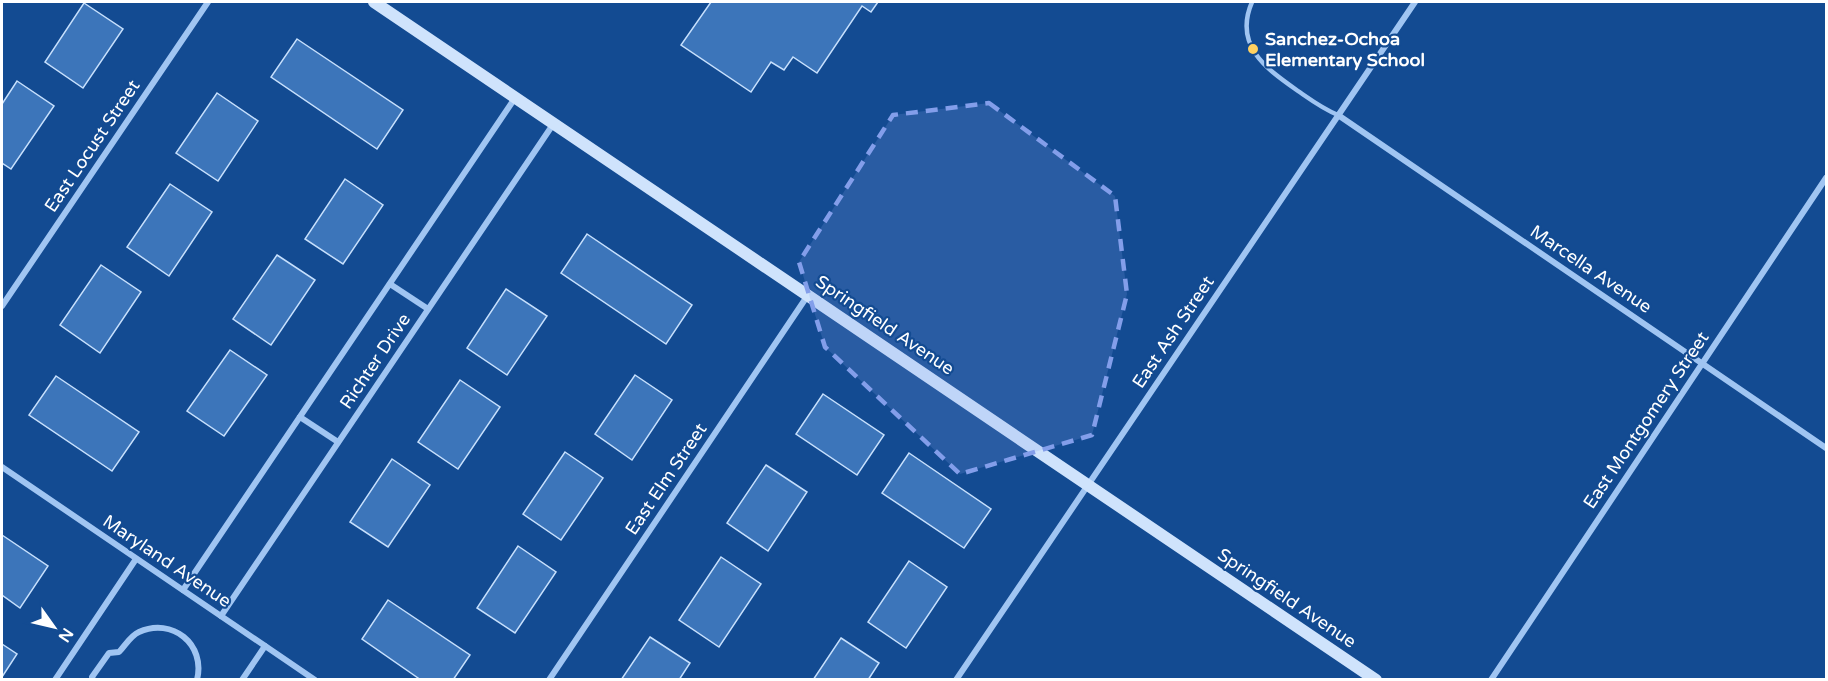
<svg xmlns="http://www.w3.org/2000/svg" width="1828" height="681" font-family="'Varela Round',sans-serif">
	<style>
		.building { fill: #3c75ba; stroke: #c7e0fd; stroke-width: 1.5 }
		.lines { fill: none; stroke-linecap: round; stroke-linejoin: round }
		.lane { stroke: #a0c5f2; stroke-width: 4.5 }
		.street { stroke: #a0c5f2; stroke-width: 6 }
		.secondary { stroke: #cfe3fc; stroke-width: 12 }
		.marked { fill: #839eea; fill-opacity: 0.2; stroke: #839eea; stroke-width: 4.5; stroke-dasharray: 12 8; stroke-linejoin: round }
		.poi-dot { fill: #ffd161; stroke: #134b92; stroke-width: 2 }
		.labels { text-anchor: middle; stroke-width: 4.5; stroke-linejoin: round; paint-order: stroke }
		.poi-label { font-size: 18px; font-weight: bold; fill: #fff; stroke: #134b92; text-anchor: start }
		.street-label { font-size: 18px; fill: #fff; stroke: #134b92 }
	</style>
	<rect width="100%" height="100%" fill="#134b92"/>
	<g class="building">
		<path d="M711,2H878L871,12L862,6L817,73L793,57L784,70L771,62L751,92L681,45Z"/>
		<path d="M84,3L123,29L83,88L45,62Z"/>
		<path d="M297,39L403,110L377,149L271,77Z"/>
		<path d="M17,81L54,106L11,169L2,163V104Z"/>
		<path d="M217,93L258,121L218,181L176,153Z"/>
		<path d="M345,179L383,205L343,264L305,239Z"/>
		<path d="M170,184L212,212L169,276L127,247Z"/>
		<path d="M587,234L692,305L666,344L561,273Z"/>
		<path d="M277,255L315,280L271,345L233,319Z"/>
		<path d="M101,265L141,292L100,353L60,325Z"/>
		<path d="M506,289L547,316L507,375L467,348Z"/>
		<path d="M230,350L267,375L224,436L187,411Z"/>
		<path d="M635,375L672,400L632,460L595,434Z"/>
		<path d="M56,376L139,432L112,471L29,415Z"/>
		<path d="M460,380L500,407L458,469L418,442Z"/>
		<path d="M823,394L884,435L857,475L796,434Z"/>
		<path d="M565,452L603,478L561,540L523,514Z"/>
		<path d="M909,453L991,509L964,548L882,493Z"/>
		<path d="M392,459L430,485L388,547L350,522Z"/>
		<path d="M766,465L807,492L768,551L727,523Z"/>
		<path d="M2,535L48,566L20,608L2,595Z"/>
		<path d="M518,546L556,572L515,633L477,608Z"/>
		<path d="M721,557L761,584L719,647L679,620Z"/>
		<path d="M909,561L947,587L906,648L868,622Z"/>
		<path d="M388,600L470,655L453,680H421L362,639Z"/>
		<path d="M650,637L690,663L679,680H621Z"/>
		<path d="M841,638L879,663L868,680H813Z"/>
		<path d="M2,644L17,654L2,677Z"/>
	</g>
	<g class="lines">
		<path class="lane" d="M1252,2C1233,46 1267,69 1298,91C1311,100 1323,109 1338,115"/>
		<g class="street">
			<path d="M1338,115L1826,448"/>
			<path d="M390,284L428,309"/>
			<path d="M2,306L208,2"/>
			<path d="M300,417L338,442"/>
			<path d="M2,467L315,680"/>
			<path d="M183,590L515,98"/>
			<path d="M221,616L554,123"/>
			<path d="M55,680L136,559"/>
			<path d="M93,680L92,677L109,653L119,652C126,645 130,636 139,632C172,617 206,644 197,680"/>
			<path d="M242,680L265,646"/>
			<path d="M549,680L808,295"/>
			<path d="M956,680L1415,2"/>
			<path d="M1491,680L1826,178"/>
		</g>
		<path class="secondary" d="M374,2L1376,680"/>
	</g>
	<path class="marked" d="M989,103L1115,196L1127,294L1092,435L960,474L825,347L799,262L893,115Z"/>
	<circle class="poi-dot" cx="1253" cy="49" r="6"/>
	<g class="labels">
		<g class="poi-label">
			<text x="1265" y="45">Sanchez-Ochoa<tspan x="1265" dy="21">Elementary School</tspan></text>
		</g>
		<g class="street-label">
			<text transform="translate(92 146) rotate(-56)" y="6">East Locust Street</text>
			<text transform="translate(1591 269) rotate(34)" y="6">Marcella Avenue</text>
			<text transform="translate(885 325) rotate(34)" y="6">Springfield Avenue</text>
			<text transform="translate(1173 332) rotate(-56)" y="6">East Ash Street</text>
			<text transform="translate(375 361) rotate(-56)" y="6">Richter Drive</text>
			<text transform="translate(1646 420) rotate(-56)" y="6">East Montgomery Street</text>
			<text transform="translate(666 479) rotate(-56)" y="6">East Elm Street</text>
			<text transform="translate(167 561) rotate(34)" y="6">Maryland Avenue</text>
			<text transform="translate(1287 598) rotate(34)" y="6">Springfield Avenue</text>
		</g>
	</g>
	<rect width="1828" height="681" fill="none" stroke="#ffffff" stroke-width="6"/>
	<g transform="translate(54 627) rotate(124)" stroke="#134b92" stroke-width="4.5" paint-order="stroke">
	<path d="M0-4.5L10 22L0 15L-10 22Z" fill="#ffffff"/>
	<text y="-9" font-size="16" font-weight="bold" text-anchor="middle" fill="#ffffff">N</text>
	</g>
</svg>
